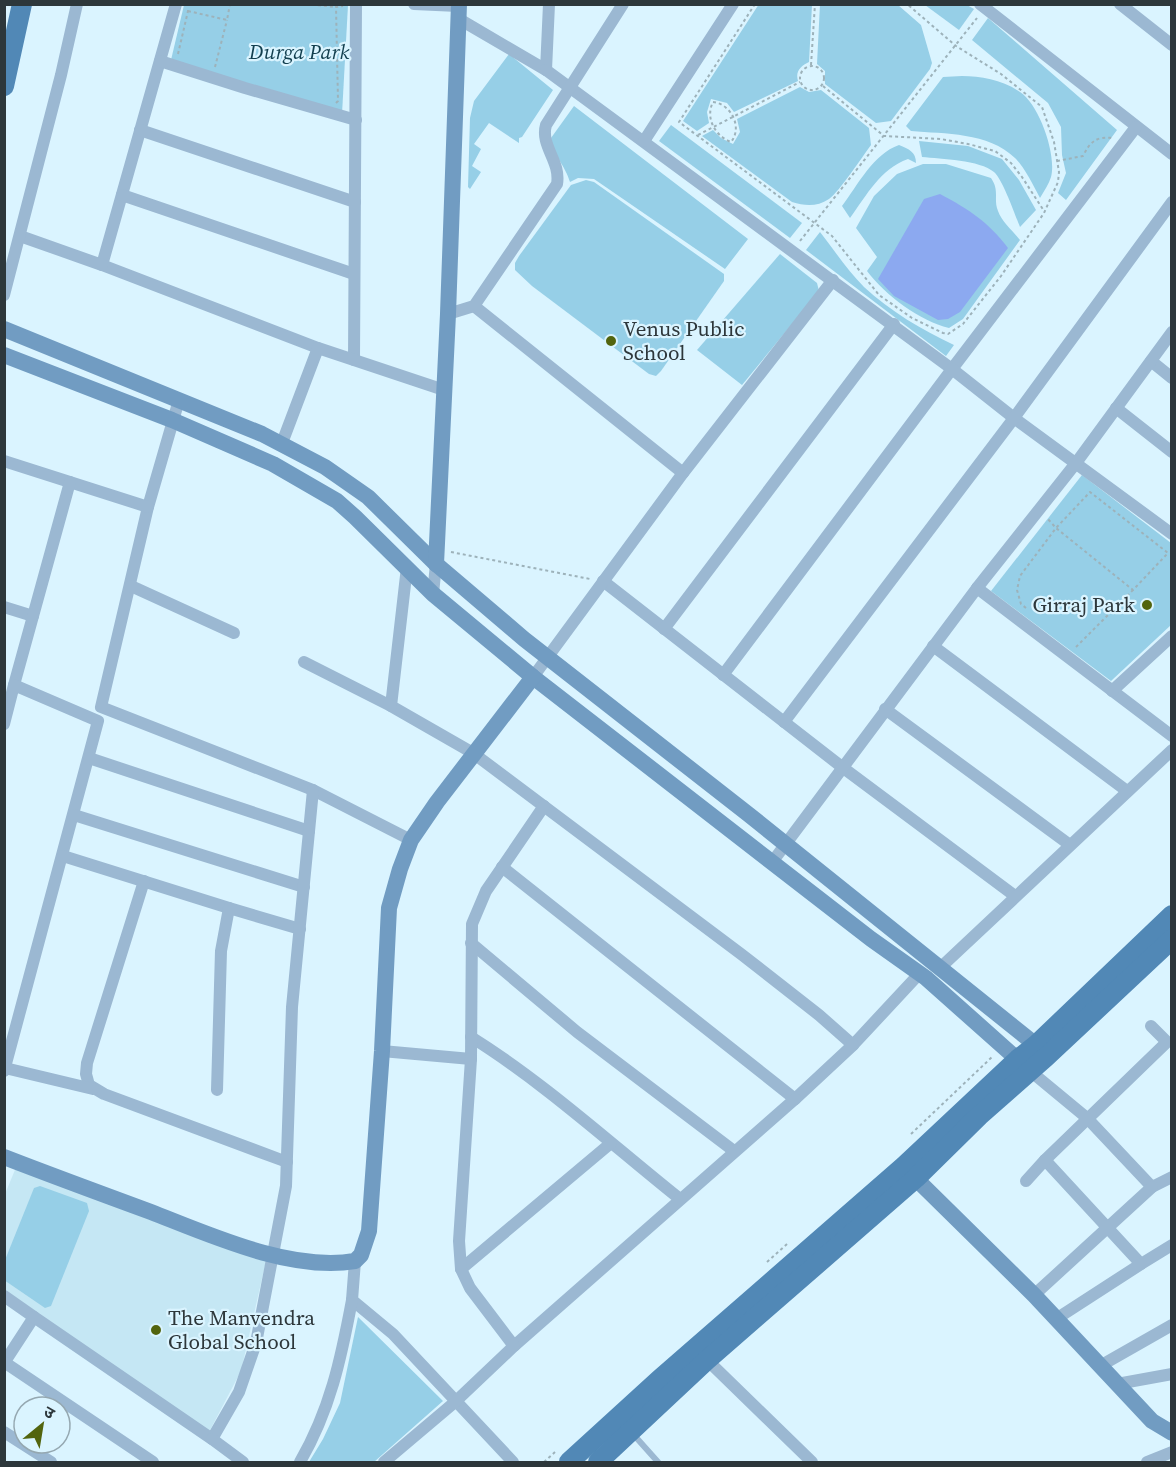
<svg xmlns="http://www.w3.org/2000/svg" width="1176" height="1467" font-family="'Source Serif 4','Noto Sans Devanagari',serif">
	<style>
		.built { fill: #c5e7f4 }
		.green { fill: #96cfe7 }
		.water { fill: #8ca9f0 }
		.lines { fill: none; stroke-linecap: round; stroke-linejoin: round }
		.path { stroke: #9db2ba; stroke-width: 2; stroke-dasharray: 3 3; stroke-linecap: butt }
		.lane { stroke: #9bb8d2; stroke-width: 6 }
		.street { stroke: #9bb8d2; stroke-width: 12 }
		.secondary { stroke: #719cc2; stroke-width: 16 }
		.primary { stroke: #5188b6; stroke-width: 20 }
		.poi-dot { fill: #52640e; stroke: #daf4ff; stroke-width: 2 }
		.labels { text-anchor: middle; stroke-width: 4.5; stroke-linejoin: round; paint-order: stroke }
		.park-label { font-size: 21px; font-style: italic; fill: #123f4f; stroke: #daf4ff }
		.poi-label { font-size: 21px; fill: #2d373b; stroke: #daf4ff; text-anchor: start }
	</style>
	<rect width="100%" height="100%" fill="#daf4ff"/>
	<path class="built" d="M17,1165L266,1261L241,1371L209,1432L5,1290V1194Z"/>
	<g class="green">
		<path d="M759,4L812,5L809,62C801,66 795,71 798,81L734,112L727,103L711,99L707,112L709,123L697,131L683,121Z"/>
		<path d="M820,4L898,5L921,25L932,63L930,69L891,121L876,123L825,84V71L817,64Z"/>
		<path d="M184,5H348L342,114L171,60Z"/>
		<path d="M925,5H967L974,9L959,30Z"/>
		<path d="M988,18L1117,130L1066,200L1058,193L1066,173L1062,155L1061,127L1048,103L972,40Z"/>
		<path d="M509,54L553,90L522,137L519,138V143L489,123L474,144L481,149L472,166L481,172L470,189L468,187L470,118L474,101Z"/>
		<path d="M962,76C981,76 1003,80 1020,92C1039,104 1057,155 1051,177C1049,184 1044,191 1040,198C1033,185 1025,168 1015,158C988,132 945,134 911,131L906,126L943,77Z"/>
		<path d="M800,87L809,92L821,90L869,128L871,145C862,157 840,191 829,199C817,207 805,206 792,202L702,136L713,130L721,138L733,144L740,132L737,119Z"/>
		<path d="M574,106L748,239L725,269L594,179L578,178L570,182C565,165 554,157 551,138Z"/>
		<path d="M671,125L802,223L790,238L659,141Z"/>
		<path d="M919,141L968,146L1002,159L1019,180L1036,210L1020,227C1015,215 1003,180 994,172C980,160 941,159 922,157Z"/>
		<path d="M899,145C909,149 916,152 916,163L908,159C880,169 867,195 850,218L842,206C858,185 873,154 899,145Z"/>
		<path d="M923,164H946L991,178C1000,191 993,199 998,211C1002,222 1013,231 1020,240L963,319L949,328C920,321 885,295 867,271L877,257L856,228L874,196L897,174Z"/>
		<path d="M586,180L594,182L724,274V281L661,371L656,376L649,374L532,286L515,270V263L519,256L571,185Z"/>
		<path d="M820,232C834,250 848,271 864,287C891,312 921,329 954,345L946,356L806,250Z"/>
		<path d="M780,254L817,283L819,291L742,385L697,350Z"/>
		<path d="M1082,475L1171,543V625L1111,681L991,591Z"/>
		<path d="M40,1186L87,1203L89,1211L51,1306L45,1308L4,1280L5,1260L34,1188Z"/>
		<path d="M358,1317L443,1401L374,1462H309L323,1439L340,1403Z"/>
	</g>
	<path class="water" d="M940,194C970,210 987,221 1008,248L960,312L948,319L938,320L894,296L878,279L924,199Z"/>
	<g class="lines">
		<g class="path">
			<path d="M306,4L336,7L337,4"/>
			<path d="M755,4L679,122L832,236L879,295L912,318L943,333L948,334L963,324L1001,276L1044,213L1058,182L1059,172L1054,142L1042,107L1001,74L956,46L907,4"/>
			<path d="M188,11L227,20L230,4"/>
			<path d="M178,54L188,11H187"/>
			<path d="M811,65L815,4"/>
			<circle cx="812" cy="78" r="12"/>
			<path d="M215,67L227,20"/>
			<path d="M823,86L884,136L941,139L968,144L995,151L1011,163L1022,177L1044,211"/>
			<path d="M713,102C731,104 743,127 731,142C715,136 705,118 713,102Z"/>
			<path d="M336,103L338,101L336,7L343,6"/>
			<path d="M698,135L800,82"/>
			<path d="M1057,161L1083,156C1090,142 1096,136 1113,138"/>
			<path d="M800,241L977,18"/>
			<path d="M451,552L590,579"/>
			<path d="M1026,608L1021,604L1017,590L1020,576L1056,528L1090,492L1168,553L1133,590L1056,528L1047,518"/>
			<path d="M1076,647L1133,590"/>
			<path d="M911,1134L992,1057"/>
			<path d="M767,1262L787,1244"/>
			<path d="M544,1462L555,1452"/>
		</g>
		<path class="lane" d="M633,1434L658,1462"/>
		<g class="street">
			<path d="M176,4L102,265L318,348"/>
			<path d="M414,4L458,6"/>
			<path d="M980,4L1172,154"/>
			<path d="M1120,4L1172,45"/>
			<path d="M459,19L546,70L549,4"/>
			<path d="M160,61L245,88L356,120"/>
			<path d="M546,70L952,369L1136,127"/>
			<path d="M140,130L355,202"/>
			<path d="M644,141L733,4"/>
			<path d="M122,195L354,274"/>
			<path d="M20,236L102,265"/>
			<path d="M4,295L61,75L77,4"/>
			<path d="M474,306L683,473"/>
			<path d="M448,314L474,306L557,184C561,161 540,146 546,125L623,4"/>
			<path d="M354,360L356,4"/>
			<path d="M1151,361L1172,378"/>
			<path d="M179,400L148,507L101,707L313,790L411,840"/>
			<path d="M1116,408L1172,452"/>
			<path d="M282,443L318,348L444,390"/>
			<path d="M4,461L148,507"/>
			<path d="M407,567L391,706L473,753L741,954L819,1015L853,1045L920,973"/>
			<path d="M603,581L842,767L1015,896"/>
			<path d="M131,586L234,633"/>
			<path d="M977,588L1172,736"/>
			<path d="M433,594L436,564"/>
			<path d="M4,607L33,616"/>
			<path d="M664,629L894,324"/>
			<path d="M933,646L1127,791"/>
			<path d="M304,662L391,706"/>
			<path d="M723,675L952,369L1014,418L1172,534"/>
			<path d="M533,677L683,473L833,280"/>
			<path d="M14,685L70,482"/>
			<path d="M1112,691L1172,636"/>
			<path d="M885,709L1070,845"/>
			<path d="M784,722L1014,418L1172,202"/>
			<path d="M4,724L14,685L98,721L4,1071"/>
			<path d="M89,758L309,831"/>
			<path d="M74,815L304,887"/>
			<path d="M63,856L229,908"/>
			<path d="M773,861L977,588L1076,463L1172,332"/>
			<path d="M502,867L795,1099L853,1045"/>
			<path d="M144,881L87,1063L86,1074L89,1085L104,1094L287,1162"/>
			<path d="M471,943L577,1032L734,1151"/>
			<path d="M941,967L1172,750"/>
			<path d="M471,1037C546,1084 611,1144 680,1199"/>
			<path d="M382,1051L471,1059L472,924L486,891L544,806"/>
			<path d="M5,1068L93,1089"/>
			<path d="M1029,1070L1087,1118L1152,1187L1172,1177"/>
			<path d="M217,1090L221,951L229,908L300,929"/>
			<path d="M1045,1160L1141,1264L1172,1245"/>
			<path d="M1026,1181L1045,1160L1167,1042L1151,1026"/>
			<path d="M355,1261L352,1300L393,1334L513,1462"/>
			<path d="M461,1269L611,1143"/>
			<path d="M1034,1295L1152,1187"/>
			<path d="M4,1296L34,1317L4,1363"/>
			<path d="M34,1317L212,1439L239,1392L256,1343L286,1186L292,1007L313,790"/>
			<path d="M1056,1319L1141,1264"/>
			<path d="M514,1346L795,1099"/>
			<path d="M703,1356L812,1462"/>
			<path d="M4,1362L153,1462"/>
			<path d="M1100,1366L1172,1325"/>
			<path d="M1117,1384L1172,1374"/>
			<path d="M4,1432L51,1462"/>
			<path d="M212,1439L243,1462"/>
			<path d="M300,1462C330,1410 341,1359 352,1300"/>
			<path d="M384,1462L455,1402L514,1346L470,1288L461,1269L459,1241L471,1059"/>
			<path d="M1147,1462L1172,1452"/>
		</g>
		<g class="secondary">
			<path d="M4,329L262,434L325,467L368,497L436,564L524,639L748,814L1036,1045L1044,1054"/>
			<path d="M4,355L172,420L273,464L337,501L355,517L433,594L533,677L871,939L926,978L1026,1067"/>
			<path d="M436,564L448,314L459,4"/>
			<path d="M4,1157C53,1176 102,1194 151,1212C210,1235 291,1272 355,1261L361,1255L369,1231L382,1051L389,908L400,869L411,840L437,802L533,677"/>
			<path d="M906,1169L1034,1295L1152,1421L1172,1433"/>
		</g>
		<g class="primary">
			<path d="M4,86L22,4"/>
			<path d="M569,1462L660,1379L904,1166L1018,1059L1036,1045L1172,915"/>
			<path d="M598,1462L707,1360L916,1178L979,1116L1046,1057L1172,939"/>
		</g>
	</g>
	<g class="poi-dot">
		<circle cx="611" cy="341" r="6"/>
		<circle cx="1147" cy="605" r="6"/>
		<circle cx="156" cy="1330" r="6"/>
	</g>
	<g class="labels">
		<g class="park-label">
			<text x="299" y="59">Durga Park</text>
		</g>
		<g class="poi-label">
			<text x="623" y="336">Venus Public<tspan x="623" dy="24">School</tspan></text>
			<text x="1135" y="612" text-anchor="end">Girraj Park</text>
			<text x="168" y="1325">The Manvendra<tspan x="168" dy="24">Global School</tspan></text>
		</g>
	</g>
	<rect width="1176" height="1467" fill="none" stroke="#2d373b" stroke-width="12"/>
	<g transform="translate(42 1425) rotate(30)"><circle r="28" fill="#daf4ff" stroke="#95a8b1" stroke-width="1.5"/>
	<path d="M0-4.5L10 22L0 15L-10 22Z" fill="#52640e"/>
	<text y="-9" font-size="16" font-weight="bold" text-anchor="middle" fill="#2d373b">उ</text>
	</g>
</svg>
